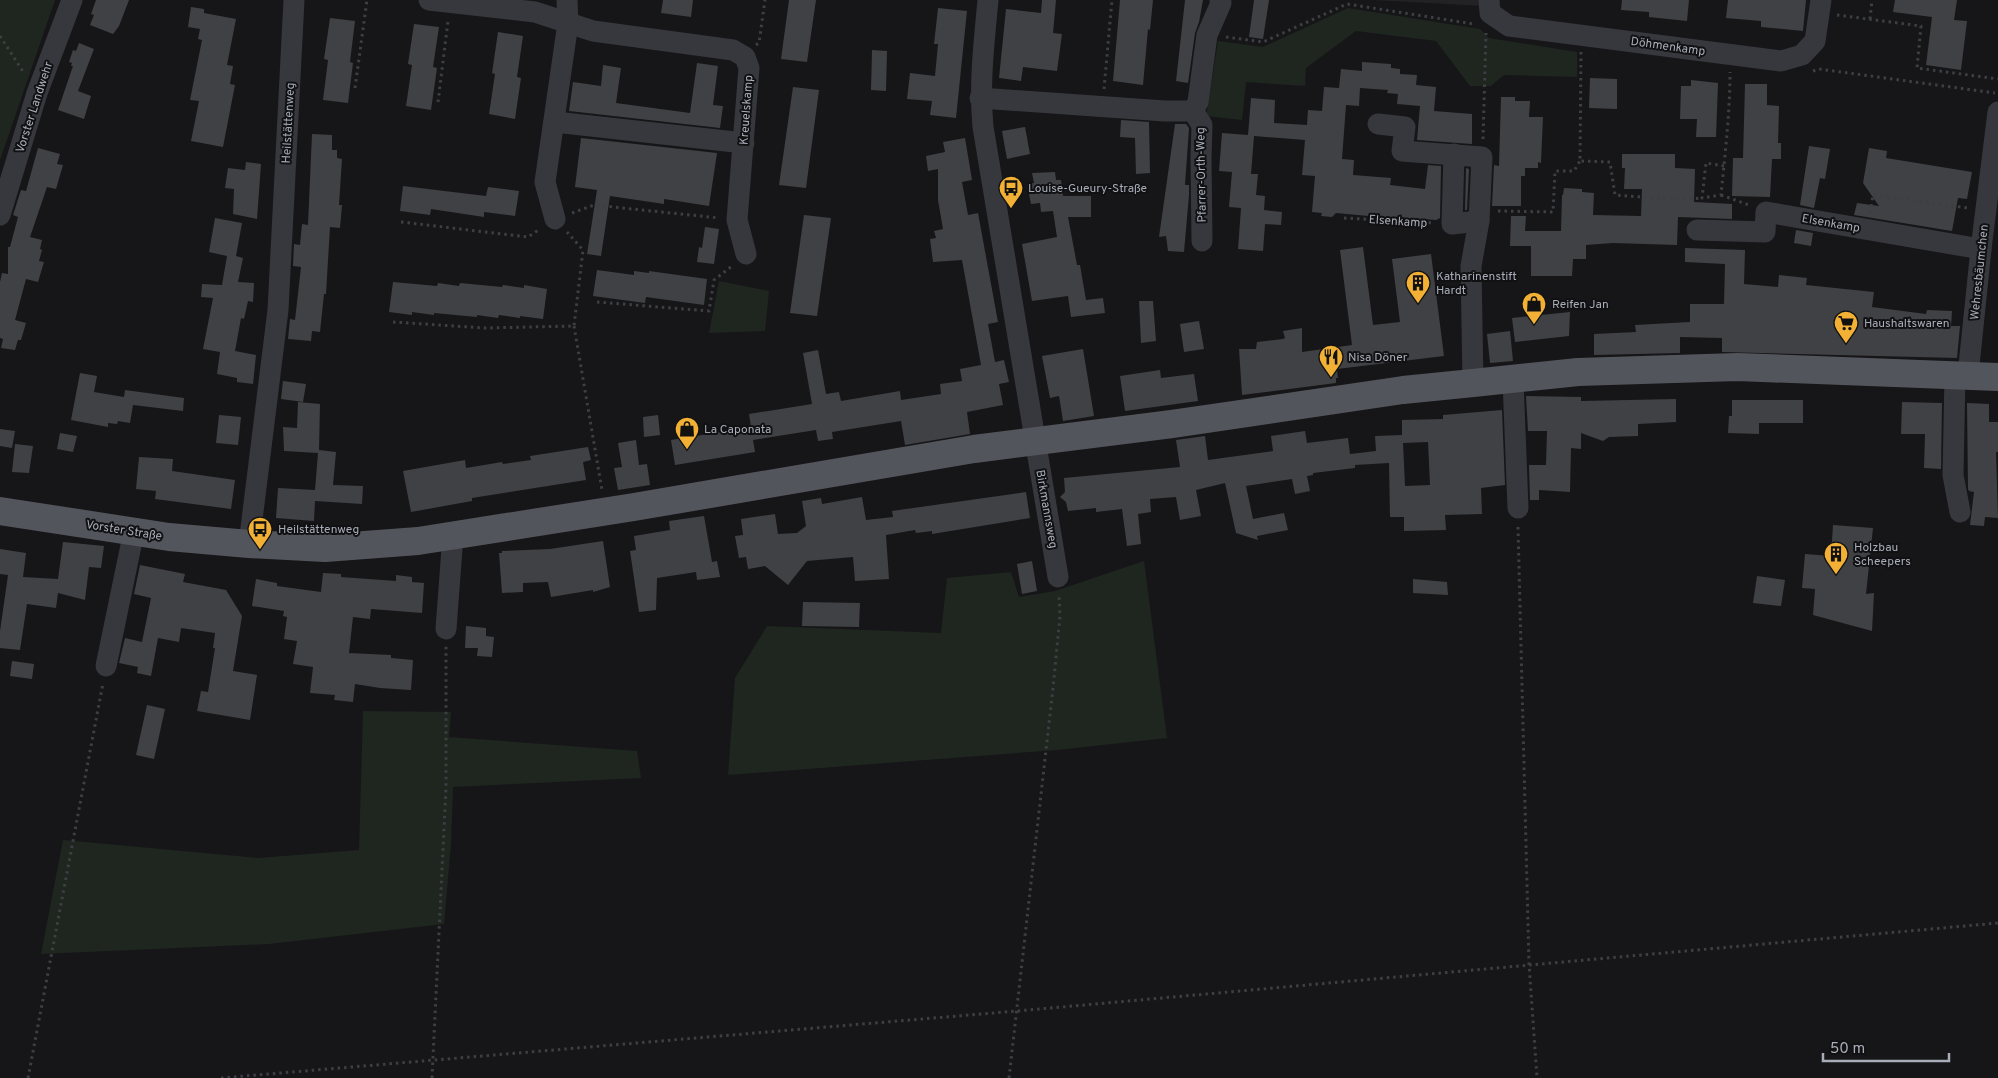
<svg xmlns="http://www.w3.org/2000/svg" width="1998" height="1078" font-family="Overpass,sans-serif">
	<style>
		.built { fill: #222225 }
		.green { fill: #1e261f }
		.building { fill: #404145; fill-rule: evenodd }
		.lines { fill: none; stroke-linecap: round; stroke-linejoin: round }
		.path { stroke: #3d3f44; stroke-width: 3; stroke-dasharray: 2.5 4; stroke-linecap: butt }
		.minor { stroke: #37383d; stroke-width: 21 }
		.major { stroke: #53555c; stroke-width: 28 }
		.labels { text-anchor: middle; stroke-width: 4; stroke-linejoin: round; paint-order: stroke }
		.street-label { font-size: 12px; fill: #a8adb8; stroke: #111113 }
		.poi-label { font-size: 12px; fill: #a8adb8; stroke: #111113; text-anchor: start }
	</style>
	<rect width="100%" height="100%" fill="#161618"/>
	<path class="built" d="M1372,0H1484V6Z"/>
	<g class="green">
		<path d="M0,0H55L0,160Z"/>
		<path d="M1348,8L1480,29L1489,38L1577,52V77L1504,75L1491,86H1470L1436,41L1356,31L1306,68L1305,86L1246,82L1242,120L1206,116L1218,41L1263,47Z"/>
		<path d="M719,281L769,291L765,331L709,333Z"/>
		<path d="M1144,561L1167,738L1057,750L728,775L735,678L767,626L941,633L947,578L1011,572L1019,597L1055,591Z"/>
		<path d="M363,711L451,712L449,737L637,751L641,778L453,787L451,844L444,924L269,944L41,954L63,840L258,858L359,850Z"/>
	</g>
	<g class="building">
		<path d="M96,0H129L119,26L113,34L90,25L94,15L91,14Z"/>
		<path d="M663,0H693L691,17L661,13Z"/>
		<path d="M789,0H816L807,62L781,59Z"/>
		<path d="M1042,0H1056L1053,33L1062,34L1057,71L1023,67L1021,81L999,78L1006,9L1041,13Z"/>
		<path d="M1120,0H1153L1150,30L1148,29L1143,85L1113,81Z"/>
		<path d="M1185,0H1203L1199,22L1195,33L1188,83L1176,81Z"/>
		<path d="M1254,0H1269L1263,39L1249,37Z"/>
		<path d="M1622,0H1689L1687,21L1649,17V12L1621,10Z"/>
		<path d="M1728,0H1806L1803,31L1761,27V21L1726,18Z"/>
		<path d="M1895,0H1957L1954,20L1967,21L1961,70L1926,65L1932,17L1893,12Z"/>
		<path d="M191,7L204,9V13L236,19L227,65L233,66L230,84L235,85L223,147L191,141L199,101L190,100L202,40L198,39L200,29L188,27Z"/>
		<path d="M938,8L967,11L956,118L930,115L932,101L907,99L910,73L935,76L938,44H934Z"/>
		<path d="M330,18L355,21L350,62L353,63L348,103L323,100L328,60L324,59Z"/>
		<path d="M414,24L439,27L433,67L437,68L431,110L406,106L412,65L408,64Z"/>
		<path d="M498,32L523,36L517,77L521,78L515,119L489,114L495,74L492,73Z"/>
		<path d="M79,43L94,49L78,91L91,96L84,119L58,110L73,66H71L72,63L69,62L73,50L76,51Z"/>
		<path d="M872,50L887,51L886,91L871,90Z"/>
		<path d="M1362,62L1391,64V68L1400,69V74L1417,75L1416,85L1436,87L1434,111L1472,114V144L1417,140L1420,106L1397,104L1398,94L1387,93L1388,90L1360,88L1359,106L1346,105L1342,159L1354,160L1353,175L1391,178L1390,185L1425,189L1428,165L1441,166L1440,218L1436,220L1423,219V221L1336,213L1332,217L1321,216L1322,213L1312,212L1315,176L1302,175L1305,140L1254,136L1251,174H1258L1256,195L1265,196L1264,210L1282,212L1281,225L1265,224L1263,251L1238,249L1241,208L1229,207L1232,172L1219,171L1222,133L1248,135L1251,98L1275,100L1274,123L1307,125L1308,110L1322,111L1324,87L1339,88L1341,69L1362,71Z"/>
		<path d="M697,63L718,66L713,105L723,106L720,128L569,111L573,82L601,86L603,65L621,68L616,103L690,113Z"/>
		<path d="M1590,78L1617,79V109L1589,108Z"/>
		<path d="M1691,80L1718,83L1716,137H1696L1697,119H1680L1681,86H1691Z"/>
		<path d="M1745,84H1767V105L1779,106L1778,143H1781V159H1772L1770,197L1732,196L1733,158H1743Z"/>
		<path d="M793,87L819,90L806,188L779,185Z"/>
		<path d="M1501,97H1515V101H1530L1529,117H1543L1541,163L1538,162V168H1525V176H1521V206H1492L1494,165L1499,166Z"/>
		<path d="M1121,120L1149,122L1150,173L1136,174L1135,138L1120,137Z"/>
		<path d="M1175,124H1186L1189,128L1185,185H1189V195L1184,252L1168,251L1166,236L1159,237Z"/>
		<path d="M1025,127L1030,154L1007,159L1002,131Z"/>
		<path d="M312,134L332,135V150H337V158L342,159L339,205H342L340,228L330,227L326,294H324L320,332L312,331L311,341L288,339L290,319L295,320L301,267L293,266L294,244L300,245L302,224L308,225Z"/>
		<path d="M581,138L717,153L709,206L664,199V204L610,196L601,256L587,254L597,190L575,187Z"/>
		<path d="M965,138L972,180L962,182L968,215L978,213L998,322L988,324L995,362L1004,360L1009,382L999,384L1003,405L967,412L970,434L905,445L901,421L832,432L833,439L818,441L816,430L753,440L755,452L675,465L671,440L751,427L749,414L812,404L803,353L818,350L826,394L839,392L841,401L900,391L901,400L941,394L940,384L962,381L960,369L981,365L962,260L933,262L930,239L936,238L934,231L943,229L938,200V169L928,171L926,156L945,152L943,142Z"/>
		<path d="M1809,146L1830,149L1825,179L1820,178L1814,208L1800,205Z"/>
		<path d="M38,148L60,154L57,164L63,165L56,189L47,187L30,237L42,240L40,249L42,250L39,261L44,262L38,282L26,279L15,320L26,323L21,340H18L15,350L1,348L3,339L0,338V282L2,273L8,274V247H10L18,217L13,215L21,190L26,191Z"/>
		<path d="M1869,148L1887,151L1886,158L1972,172L1967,199L1958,198L1952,231L1854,215L1857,203L1879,206L1863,183Z"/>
		<path d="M1622,154H1675V168L1695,169L1694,202L1732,204V219L1678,217L1677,245L1613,243L1586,245V259H1573L1572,276H1531V246H1510L1511,216H1526L1525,231H1561L1562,195H1563L1564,188L1582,189V192L1594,193L1593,215L1641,216L1642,189H1624L1625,168H1622Z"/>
		<path d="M246,162L261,164L257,219L233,214L234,189L225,188L228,168L245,170Z"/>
		<path d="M1466,168L1469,169L1467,210H1465Z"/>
		<path d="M1055,172L1056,180H1061L1063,196H1091V217H1068L1077,265H1080L1086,300L1103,298L1105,313L1071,317L1068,296L1032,301L1022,244L1057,237L1053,211L1041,212L1040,203L1031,204L1027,184L1034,183L1032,173Z"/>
		<path d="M403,186L486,196L488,187L519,191L515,216L484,212V217L431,209L430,215L400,211Z"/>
		<path d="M804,215L831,218L817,316L790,313Z"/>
		<path d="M215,218L242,223L236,256L243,258L238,282L254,283L253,302L248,301L244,319L241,318L235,351L256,355L253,384L237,382V378L217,374L220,352L203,349L213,298L201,297L202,284L222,285L227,256L209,252Z"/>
		<path d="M705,227L719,229L714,264L697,262L699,247L702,248Z"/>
		<path d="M1796,230L1813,233L1811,246L1794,243Z"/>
		<path d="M1363,247L1373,325L1400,322L1392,259L1431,254L1444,356L1337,369L1338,378H1336V383L1242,395L1239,349H1256L1257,342L1283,339L1285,338L1283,331L1302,328V352L1352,345L1340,250Z"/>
		<path d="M1685,248L1745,250L1744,284L1778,287L1779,275L1807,278L1806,285L1874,292L1872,307L1926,314L1927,310L1952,311L1951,326H1960L1957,358L1722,352V338L1680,337V353L1594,355V334L1636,332L1635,325L1690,322V304H1724L1725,264L1685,262Z"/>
		<path d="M597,270L634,275V271L649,273V271L707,279L704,305L646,297L645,303L593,296Z"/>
		<path d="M393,282L437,286L438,283L459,286L460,283L502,287L503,285L524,288V285L547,289L543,319L520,316V318L499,315L498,318L477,315V317L434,313V315L412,312V315L389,312Z"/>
		<path d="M1139,301H1153L1156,341L1141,343Z"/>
		<path d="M1570,312L1569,336L1515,342L1512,318Z"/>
		<path d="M1199,321L1204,349L1184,352L1180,324Z"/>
		<path d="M1510,331L1513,361L1490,363L1487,334Z"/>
		<path d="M1083,349L1094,416L1063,421L1059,396L1050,398L1042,356Z"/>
		<path d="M1160,370L1161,378L1194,374L1198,401L1125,411L1120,376Z"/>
		<path d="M80,373L97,376L94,392L124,397L125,390L184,398L183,411L133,405L130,423L118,421L117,424L108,423V427L71,420Z"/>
		<path d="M283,381L306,384L303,402L281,399Z"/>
		<path d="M1526,396L1581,397V401L1676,399V422L1638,424V436L1609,437L1603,441L1581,433V449L1571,448L1570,492L1539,490V500H1530L1529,465H1546L1547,431H1528Z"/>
		<path d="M1732,400H1803V423H1759V434L1728,433L1729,416H1732Z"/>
		<path d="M298,402L320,404L319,450L336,452L333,485L363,486L362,504L315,501L314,521L276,518L278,488L315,490L318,453L284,451L283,427L297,428Z"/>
		<path d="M1902,402L1942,403L1941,469L1924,468L1925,434H1901Z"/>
		<path d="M1967,403L1989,404V422H1998V452H1996L1998,518L1985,517L1984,526L1970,525L1974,492L1969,491L1968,489Z"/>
		<path d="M1502,410L1505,485L1481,488L1482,514L1445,515L1446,530L1404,531V517H1390L1389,463L1355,465V468L1313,473V475L1307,476L1310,491L1295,494L1292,479L1246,486L1253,519L1284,513L1288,530L1257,536L1258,540L1236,533L1225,483L1196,490L1201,516L1180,520L1176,497L1150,499L1151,512L1138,514L1141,544L1127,546L1122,509L1096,512V508L1068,511L1066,502L1060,497L1065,492L1064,478L1180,467L1176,440L1205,436L1208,460L1273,451L1271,436L1305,431L1307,443L1348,438L1350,454L1376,451L1375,436L1402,435V420L1443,419V415ZM1428,442L1430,485L1405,486L1403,443Z"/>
		<path d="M219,415L241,417L238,445L216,443Z"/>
		<path d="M658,415L660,435L644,437L643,417Z"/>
		<path d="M0,429L15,431L12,448L0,446Z"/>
		<path d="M60,433L77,436L73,452L57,449Z"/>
		<path d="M636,440L639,465L647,464L650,485L618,490L614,468L622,467L618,443Z"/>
		<path d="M15,444L33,446L29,473L12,472Z"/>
		<path d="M588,447L591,460L583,462L586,480L472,498V501L411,512L403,471L465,460L466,468L502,462L503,464L531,460L530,456Z"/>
		<path d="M139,457L173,459L172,471L235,480L231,509L155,499L156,491L136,489Z"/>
		<path d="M1026,492L1030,518L932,534V531L916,533L915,530L886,535L889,579L855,581L853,557L807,561L788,585L765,566L748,569L746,557L739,558L735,536L743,535L741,519L775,514L778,534L797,533L806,526L802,501L821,498L822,504L862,497L866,520L893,517L892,511Z"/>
		<path d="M704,516L712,562L717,561L720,577L697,580L696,572L657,578L656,610L639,612L630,551L636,550L634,536L670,530L669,521Z"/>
		<path d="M1833,525L1873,528L1866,594L1874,593L1872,631L1813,615L1815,589L1802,588L1805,554L1831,556Z"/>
		<path d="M603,541L610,587L593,592V590L551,597L548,582L523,583V592L502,593L499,553H502V551L550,549Z"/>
		<path d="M63,542L104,546L101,568L89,567L85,600L58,593L56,608L27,604L20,650L0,648V631L8,575L0,574V549L26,553L23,577L58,579Z"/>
		<path d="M1032,561L1037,591L1022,594L1017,564Z"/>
		<path d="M140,565L185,574L183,582L226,590L242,616L233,671L257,675L250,720L197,711L201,691L208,692L215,648H213L215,633L181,628L179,642L158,638L151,676L137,673L138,667L119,663L125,638L142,642L151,598L134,594Z"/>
		<path d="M323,573L341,574V577L396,581V575L412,577V582L424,583L422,613L371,609L370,619L353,617L349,653L391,655V658L413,660L411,690L380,688L355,684L353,702L334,700L335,695L310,693L313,667L293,664L297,641L284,639L287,617L283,616L284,611L252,606L256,579L277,583V586L321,592Z"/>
		<path d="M1757,576L1785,580L1781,606L1753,603Z"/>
		<path d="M1413,579L1447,582L1448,595L1413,593Z"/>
		<path d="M803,602L860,603L859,627L802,626Z"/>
		<path d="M466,626L486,628V636L494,637L492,657L477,656L478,648H465Z"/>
		<path d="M12,661L34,664L32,679L10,676Z"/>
		<path d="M147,705L165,709L154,759L136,755Z"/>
	</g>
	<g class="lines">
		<g class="path">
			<path d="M1837,15L1921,26L1917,68L1998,79"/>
			<path d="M1870,19L1872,0"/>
			<path d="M0,36L24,73"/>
			<path d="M1226,37L1263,42L1347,4L1474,24"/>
			<path d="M756,45L759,43L765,0"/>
			<path d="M1581,52L1580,161L1610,162L1615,195L1682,200L1702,198"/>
			<path d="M1813,71L1819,69L1995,93"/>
			<path d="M355,88L367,0"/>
			<path d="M1104,89L1112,0"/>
			<path d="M438,102L448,21"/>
			<path d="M1483,139L1486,33"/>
			<path d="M1724,166L1706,163L1702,198L1721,195C1725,154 1730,113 1730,72"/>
			<path d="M1721,195L1749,205"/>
			<path d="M1498,211L1553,212L1555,171H1574L1580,161"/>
			<path d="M572,213L594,205L719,218"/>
			<path d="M1870,213L1873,195L1968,208"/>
			<path d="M1344,218L1434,223"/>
			<path d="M401,222L528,237L540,229"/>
			<path d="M597,302L709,311L714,280L732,266"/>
			<path d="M393,322L485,328L574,326L583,250L567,232"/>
			<path d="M574,326L602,490"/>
			<path d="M1518,527L1529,964L1537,1078"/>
			<path d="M28,1078L103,683"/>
			<path d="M221,1078L1017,1011L1998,923"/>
			<path d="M432,1078L446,787V646"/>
			<path d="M1009,1078L1053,688L1060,616L1059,594"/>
		</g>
		<g class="minor">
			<path d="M429,0L535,12L593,31L733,50L745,57L749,68L737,220L746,254"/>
			<path d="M988,0C984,43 979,84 983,127L1058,577"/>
			<path d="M1489,0L1490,13L1509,26L1781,61L1802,55L1815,41L1821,0"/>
			<path d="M980,98L1165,111H1193"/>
			<path d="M1193,111L1202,125L1201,158L1202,241"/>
			<path d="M1193,111L1198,102L1207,35L1221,3L1220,0"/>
			<path d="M555,122L744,143"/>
			<path d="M1378,124L1405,127L1402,151L1482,157L1479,221L1471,266L1473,383"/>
			<path d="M1454,154L1452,224L1479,221"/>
			<path d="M0,215L37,93L72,0"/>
			<path d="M555,219L545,182L568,23L567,0"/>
			<path d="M1697,230L1765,232L1766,212L1981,249"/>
			<path d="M1955,375L1953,475L1960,512"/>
			<path d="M1968,375L1981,249L1998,112"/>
			<path d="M1513,380L1518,508"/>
			<path d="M249,544L278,310L294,0"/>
			<path d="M446,629L453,535"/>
			<path d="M106,666L134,531"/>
		</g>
		<path class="major" d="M0,511L169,537L249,544L325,548L418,541L634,507L974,449L1172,424L1403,390L1473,383L1578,372L1738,367L1998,377"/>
	</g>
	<defs>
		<symbol id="bus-pin" viewBox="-11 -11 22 30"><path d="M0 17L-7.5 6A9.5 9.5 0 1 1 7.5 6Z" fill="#f2b134" stroke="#111113"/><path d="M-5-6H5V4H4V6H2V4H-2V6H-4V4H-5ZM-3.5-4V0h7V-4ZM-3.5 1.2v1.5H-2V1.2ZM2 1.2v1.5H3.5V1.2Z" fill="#111"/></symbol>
		<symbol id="building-pin" viewBox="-11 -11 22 30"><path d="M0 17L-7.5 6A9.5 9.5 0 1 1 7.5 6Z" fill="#f2b134" stroke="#111113"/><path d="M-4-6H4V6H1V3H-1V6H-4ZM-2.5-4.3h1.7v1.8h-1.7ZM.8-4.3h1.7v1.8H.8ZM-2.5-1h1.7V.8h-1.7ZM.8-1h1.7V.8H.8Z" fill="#111"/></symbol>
		<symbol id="shop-pin" viewBox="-11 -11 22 30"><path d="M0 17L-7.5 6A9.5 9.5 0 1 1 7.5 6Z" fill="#f2b134" stroke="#111113"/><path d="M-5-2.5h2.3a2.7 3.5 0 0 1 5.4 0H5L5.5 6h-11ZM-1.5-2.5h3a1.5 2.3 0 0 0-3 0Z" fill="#111"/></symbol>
		<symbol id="supermarket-pin" viewBox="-11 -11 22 30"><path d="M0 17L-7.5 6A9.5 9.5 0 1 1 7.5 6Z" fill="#f2b134" stroke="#111113"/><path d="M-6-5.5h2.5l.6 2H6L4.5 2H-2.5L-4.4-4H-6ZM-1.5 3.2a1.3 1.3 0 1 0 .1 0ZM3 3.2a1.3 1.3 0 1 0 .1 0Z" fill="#111"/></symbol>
		<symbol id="restaurant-pin" viewBox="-11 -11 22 30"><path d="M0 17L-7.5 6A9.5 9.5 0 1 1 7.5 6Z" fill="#f2b134" stroke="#111113"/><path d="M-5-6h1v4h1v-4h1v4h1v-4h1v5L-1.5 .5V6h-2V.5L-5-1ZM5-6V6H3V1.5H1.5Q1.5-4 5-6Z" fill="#111"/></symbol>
	</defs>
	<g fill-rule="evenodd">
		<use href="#bus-pin" x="997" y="174" width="28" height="38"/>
		<use href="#building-pin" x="1404" y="269" width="28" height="38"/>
		<use href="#shop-pin" x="1520" y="290" width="28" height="38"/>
		<use href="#supermarket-pin" x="1832" y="309" width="28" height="38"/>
		<use href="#restaurant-pin" x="1317" y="343" width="28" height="38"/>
		<use href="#shop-pin" x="673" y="415" width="28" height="38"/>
		<use href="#bus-pin" x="246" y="515" width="28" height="38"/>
		<use href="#building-pin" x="1822" y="540" width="28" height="38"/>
	</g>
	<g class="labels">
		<g class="street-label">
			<text transform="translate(1668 46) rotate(8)" y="4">Döhmenkamp</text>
			<text transform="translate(34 107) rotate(-72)" y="4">Vorster Landwehr</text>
			<text transform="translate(746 110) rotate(-86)" y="4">Kreuelskamp</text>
			<text transform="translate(288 123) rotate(-87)" y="4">Heilstättenweg</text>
			<text transform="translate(1201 175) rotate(-91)" y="4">Pfarrer-Orth-Weg</text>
			<text transform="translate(1398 221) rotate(4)" y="4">Elsenkamp</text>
			<text transform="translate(1831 223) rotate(10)" y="4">Elsenkamp</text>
			<text transform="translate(1979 272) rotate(-84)" y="4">Wehresbäumchen</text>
			<text transform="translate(1047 509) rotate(80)" y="4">Birkmannsweg</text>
			<text transform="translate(124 530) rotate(9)" y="4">Vorster Straße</text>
		</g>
		<g class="poi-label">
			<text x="1028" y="192">Louise-Gueury-Straße</text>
			<text x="1436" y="280">Katharinenstift<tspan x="1436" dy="14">Hardt</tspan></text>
			<text x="1552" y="308">Reifen Jan</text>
			<text x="1864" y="327">Haushaltswaren</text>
			<text x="1348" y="361">Nisa Döner</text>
			<text x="704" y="433">La Caponata</text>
			<text x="278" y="533">Heilstättenweg</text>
			<text x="1854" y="551">Holzbau<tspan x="1854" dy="14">Scheepers</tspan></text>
		</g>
	</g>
	<path d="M1823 1053v8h126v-8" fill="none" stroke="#a8adb8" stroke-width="2.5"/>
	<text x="1830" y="1053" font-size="15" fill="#a8adb8" stroke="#111113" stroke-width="4" paint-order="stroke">50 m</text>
</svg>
